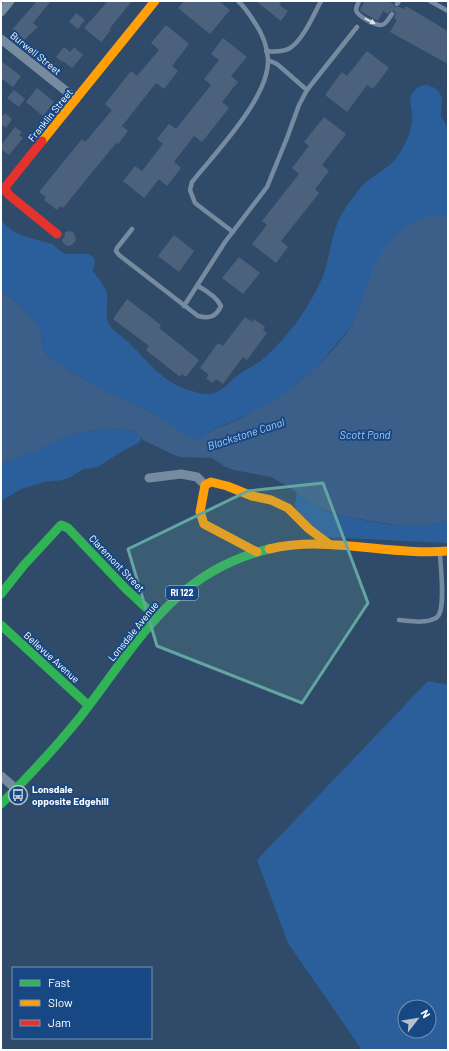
<svg xmlns="http://www.w3.org/2000/svg" width="449" height="1051" font-family="Barlow,sans-serif">
	<style>
		.green { fill: #2b5f9b; fill-rule: evenodd }
		.water { fill: #3c5f8a }
		.building { fill: #4c627c }
		.lines { fill: none; stroke-linecap: round; stroke-linejoin: round }
		.lane { stroke: #768aa0; stroke-width: 4.5 }
		.street { stroke: #768aa0; stroke-width: 9 }
		.fast { stroke: #30b455; stroke-width: 9 }
		.slow { stroke: #ff9f0a; stroke-width: 9 }
		.jam { stroke: #e5322d; stroke-width: 9 }
		.oneway { fill: #dde2e7 }
		.marked { fill: #63a6a1; fill-opacity: 0.2; stroke: #63a6a1; stroke-width: 3; stroke-linejoin: round }
		.labels { text-anchor: middle; stroke-width: 4; stroke-linejoin: round; paint-order: stroke }
		.shield { fill: #184883; stroke: #bac8da; stroke-width: 1 }
		.shield-label { font-size: 9px; font-weight: bold; fill: #fff }
		.street-label { font-size: 10px; fill: #fff; stroke: #184883 }
		.poi-label { font-size: 10px; font-weight: bold; fill: #fff; stroke: #184883; text-anchor: start }
		.water-label { font-size: 11px; font-style: italic; fill: #a7cbf4; stroke: #184883 }
	</style>
	<rect width="100%" height="100%" fill="#304b6a"/>
	<g class="green">
		<path d="M427,85L435,88L439,92L442,98L441,116L448,129V215H442L365,292L355,319L346,333L316,368L282,396L265,407L212,430L201,439L197,440L192,439L149,411L102,390L52,360L44,351L40,332L36,323L17,303L1,291V221L14,232L24,236L52,244L65,254H89L94,258L95,262L93,271C97,277 106,287 107,294C109,305 103,315 110,326C115,333 123,337 128,342C150,363 161,382 192,391C198,393 204,395 210,394C223,392 227,383 237,376C244,370 254,366 262,360C287,338 306,312 320,283C331,261 329,236 342,214C347,205 358,190 365,183C373,176 382,171 390,165C400,157 410,135 412,123C413,115 411,107 410,99C413,89 418,86 427,85Z"/>
		<path d="M129,429C135,431 138,432 141,438L140,442L119,453L98,467L83,469L71,477L63,480L44,482L21,489L1,501V464L34,452L65,437L81,433L97,430Z"/>
		<path d="M297,493L326,511L341,516L385,524L402,526L425,525L448,521V543L325,537L298,517L295,505Z"/>
		<path d="M428,681L448,685V1050H362L288,943L257,860ZM405,1007H429V1031H405Z"/>
	</g>
	<path class="water" d="M442,215H448V521L425,525L402,526L341,516L318,507L297,493L289,487L271,477L234,470L226,467L212,458L180,457L170,453L143,440L135,431L129,429L97,430L81,433L65,437L34,452L1,464V291L17,303L36,323L40,332L44,351L52,360L102,390L149,411L192,438C195,439 198,440 201,439C205,437 208,432 213,430C218,427 224,426 230,423C278,402 313,376 346,334C356,320 360,306 365,290C375,260 393,225 427,217C431,215 437,215 442,215Z"/>
	<g class="building">
		<path d="M37,1H51L33,23L38,27L24,40L12,30Z"/>
		<path d="M108,1H132L110,28L111,30L101,42L84,28Z"/>
		<path d="M184,1H219L230,10L210,34L178,8Z"/>
		<path d="M256,1H282L279,5L288,11L281,21Z"/>
		<path d="M365,1H388L393,4L395,7H399L404,9L406,6L448,31V64L390,32L397,20L394,18L396,14L394,11H390L388,14L383,11L378,21L362,12L360,10Z"/>
		<path d="M76,13L85,20L78,29L69,22Z"/>
		<path d="M166,25L189,44L172,66L178,71L164,89L156,83L122,126L128,131L118,144L116,143L63,208L60,206L57,210L44,200L46,197L39,192L82,139L85,142L88,139L112,110L105,104L131,71L137,76L159,50L151,43Z"/>
		<path d="M223,38L247,57L231,76L238,82L222,102L229,108L202,142L194,136L174,162L181,168L167,186L159,179L144,198L123,181L135,166L142,171L163,144L157,139L169,124L176,129L211,85L204,79L219,60L211,54Z"/>
		<path d="M64,47L70,52L74,47L83,55L72,68L63,61L62,62L56,57Z"/>
		<path d="M367,51L389,68L373,89L367,85L347,112L325,95L342,72L347,76Z"/>
		<path d="M1,61L21,76L13,87L1,78Z"/>
		<path d="M37,88L54,102L43,116L26,102Z"/>
		<path d="M14,90L25,99L19,107L7,98Z"/>
		<path d="M5,113L12,119L6,128L1,124V118Z"/>
		<path d="M324,117L346,134L322,165L329,171L315,189L319,193L281,241L288,247L276,263L252,244L267,225L262,221L299,174L292,168L309,146L304,142Z"/>
		<path d="M15,127L22,132L19,135L23,138L9,155L1,149V145Z"/>
		<path d="M70,231L74,233L76,240L72,245L67,246L63,243L62,240L65,236V232Z"/>
		<path d="M174,235L194,251L179,272L158,256Z"/>
		<path d="M239,257L260,273L243,294L222,278Z"/>
		<path d="M127,299L161,325L159,328L199,360L186,377L182,374L180,377L146,350L149,346L113,319Z"/>
		<path d="M245,317L252,322L254,319L265,327L263,330L267,333L247,360L243,357L223,384L216,379L212,383L206,378L209,375L200,368L218,343L223,346Z"/>
	</g>
	<g class="lines">
		<g class="lane">
			<path d="M359,1C358,4 356,7 356,10C357,16 375,25 381,25C386,25 389,18 392,14"/>
			<path d="M430,1L448,11"/>
			<path d="M397,4L399,1"/>
			<path d="M266,51C274,52 283,52 290,48C303,40 314,14 321,1"/>
			<path d="M268,60L277,64L307,90"/>
			<path d="M132,229L117,248L116,251L119,255L198,316C209,319 216,317 221,306C217,297 207,291 198,286"/>
			<path d="M233,232L195,203L190,190L192,182C215,153 270,97 268,59C267,46 262,33 255,23C250,15 245,7 238,1"/>
			<path d="M184,306L225,242L267,187L287,138L299,105L307,90L357,27"/>
			<path d="M399,620C410,621 425,624 436,618C447,612 440,565 440,553"/>
		</g>
		<g class="street">
			<path d="M1,12L10,1"/>
			<path d="M1,39L76,99"/>
			<path d="M149,478L181,474L197,477L205,485"/>
			<path d="M1,776L16,789"/>
		</g>
		<g class="fast">
			<path d="M1,594L24,565L61,525L68,528L125,588L156,617"/>
			<path d="M1,625L88,705"/>
			<path d="M1,804C29,776 56,747 81,716C137,644 173,572 269,549"/>
		</g>
		<g class="slow">
			<path d="M42,141L155,1"/>
			<path d="M269,549C328,535 389,556 448,551"/>
			<path d="M257,552L204,524L200,512L205,485L211,482L227,486L252,496L271,500L288,508L309,529L329,544"/>
		</g>
		<path class="jam" d="M42,141L6,186V191L9,195L57,234"/>
	</g>
	<defs><path id="oneway-solid" d="M-6-.8H1V-3.2L6.5 0L1 3.2V.8H-6Z"/></defs>
	<use class="oneway" href="#oneway-solid" transform="translate(370 21) rotate(28)"/>
	<path class="marked" d="M323,483L368,603L302,703L157,646L128,549L248,491Z"/>
	<defs>
		<symbol id="bus-ring" viewBox="-11 -11 22 22"><circle r="9.5" fill="#184883" stroke="#b7c0cb" stroke-width="1.5"/><path d="M-5-6H5V4H4V6H2V4H-2V6H-4V4H-5ZM-3.5-4V0h7V-4ZM-3.5 1.2v1.5H-2V1.2ZM2 1.2v1.5H3.5V1.2Z" fill="#b7c0cb"/></symbol>
	</defs>
	<g fill-rule="evenodd">
		<use href="#bus-ring" x="7" y="784" width="22" height="22"/>
	</g>
	<g class="labels">
		<rect class="shield" x="166" y="586" width="32" height="14" rx="3"/>
		<g class="shield-label">
			<text x="182" y="596">RI 122</text>
		</g>
		<g class="street-label">
			<text transform="translate(36 53) rotate(39)" y="4">Burwell Street</text>
			<text transform="translate(50 115) rotate(-51)" y="4">Franklin Street</text>
			<text transform="translate(117 563) rotate(46)" y="4">Claremont Street</text>
			<text transform="translate(133 631) rotate(-51)" y="4">Lonsdale Avenue</text>
			<text transform="translate(52 657) rotate(42)" y="4">Bellevue Avenue</text>
		</g>
		<g class="poi-label">
			<text x="32" y="793">Lonsdale<tspan x="32" dy="12">opposite Edgehill</tspan></text>
		</g>
		<g class="water-label">
			<text transform="translate(246 434) rotate(-18)" y="4">Blackstone Canal</text>
			<text x="365" y="439">Scott Pond</text>
		</g>
	</g>
	<rect width="449" height="1051" fill="none" stroke="#ffffff" stroke-width="4"/>
	<rect x="12" y="967" width="140" height="72" fill="#184883" stroke="#7491b5"/>
	<rect x="20" y="980" width="20" height="6" fill="#30b455" stroke="#7491b5"/>
	<text x="48" y="987" font-size="12" fill="#ffffff">Fast</text>
	<rect x="20" y="1000" width="20" height="6" fill="#ff9f0a" stroke="#7491b5"/>
	<text x="48" y="1007" font-size="12" fill="#ffffff">Slow</text>
	<rect x="20" y="1020" width="20" height="6" fill="#e5322d" stroke="#7491b5"/>
	<text x="48" y="1027" font-size="12" fill="#ffffff">Jam</text>
	<g transform="translate(417 1019) rotate(59)"><circle r="19" fill="#184883" stroke="#7491b5"/>
	<path d="M0-3L7 15L0 10L-7 15Z" fill="#b7c0cb"/>
	<text y="-6" font-size="11" font-weight="bold" text-anchor="middle" fill="#ffffff">N</text>
	</g>
</svg>
